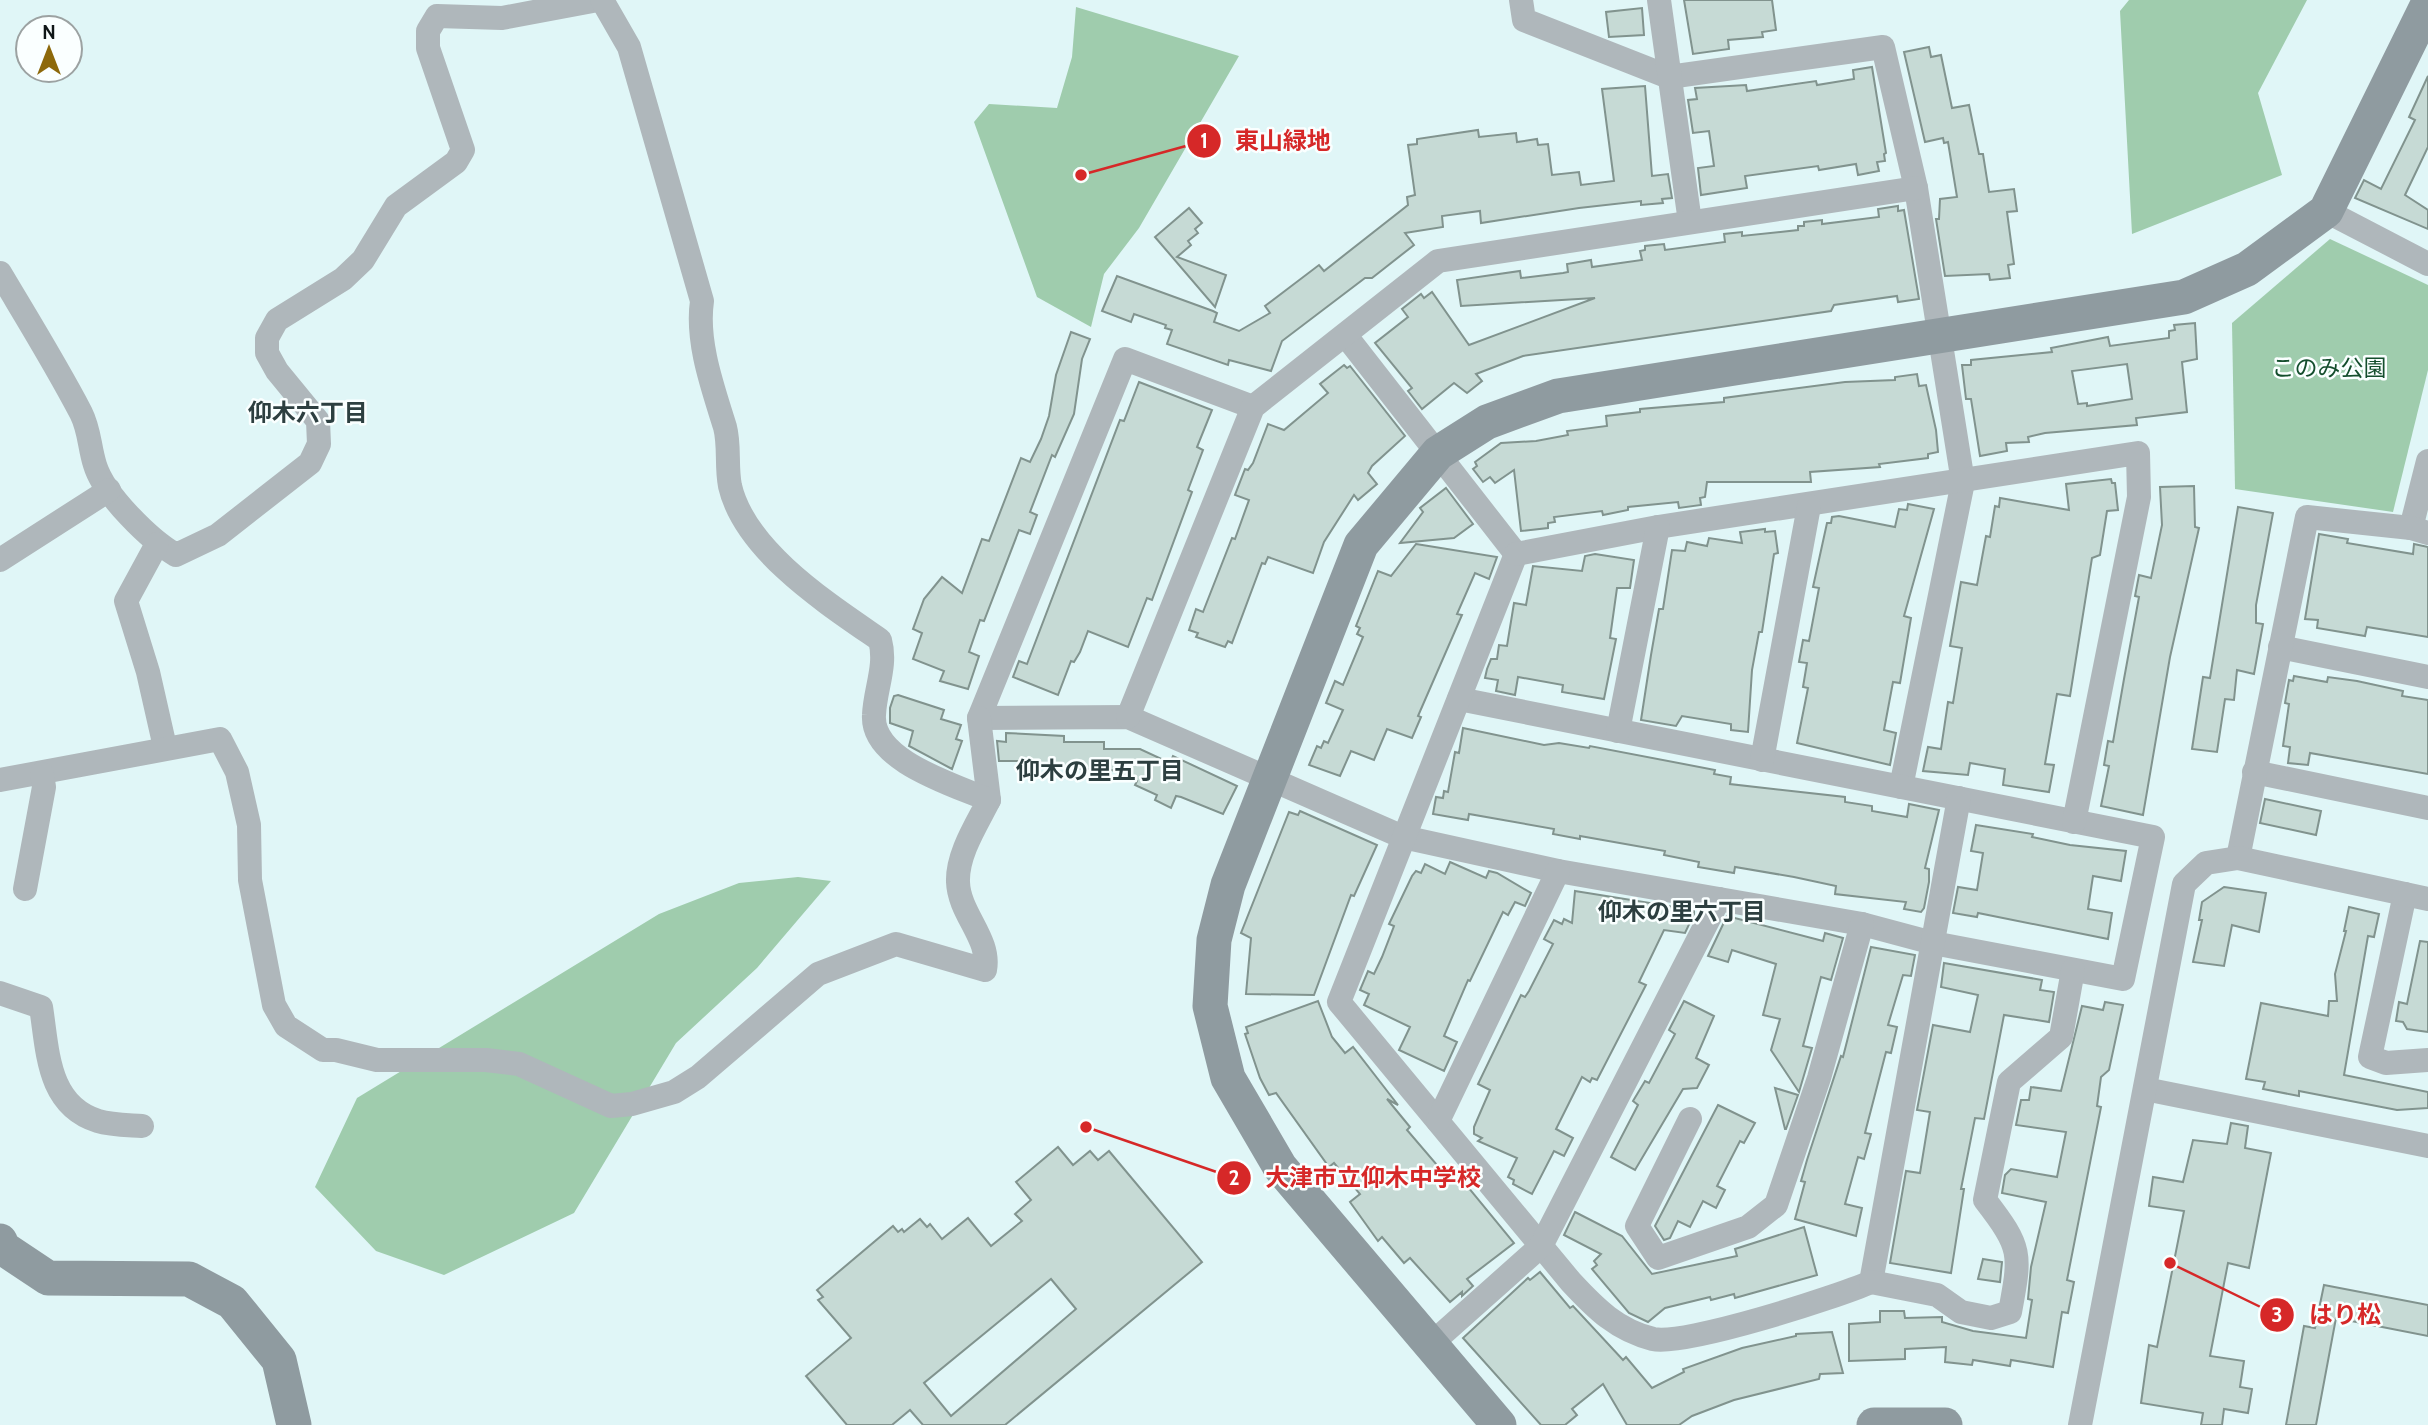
<svg xmlns="http://www.w3.org/2000/svg" width="2428" height="1425" font-family="Cabin,'Noto Sans JP',sans-serif">
	<style>
		.green { fill: #9fccad }
		.building { fill: #c6dad5; stroke: #81938e; stroke-width: 2; fill-rule: evenodd }
		.lines { fill: none; stroke-linecap: round; stroke-linejoin: round }
		.street { stroke: #afb7bb; stroke-width: 24 }
		.secondary { stroke: #8f9ba0; stroke-width: 35 }
		.labels { text-anchor: middle; stroke-width: 5; stroke-linejoin: round; paint-order: stroke }
		.park-label { font-size: 23px; fill: #144e2d; stroke: #faffff }
		.neighbourhood-label { font-size: 24px; font-weight: bold; fill: #2d3f40; stroke: #faffff }
		.leader { fill: none; stroke: #d62828; stroke-width: 2.5 }
		.callout-dot { fill: #d62828; stroke: #faffff; stroke-width: 2.5 }
		.mark-label { font-size: 21px; text-anchor: middle; font-weight: bold; fill: #fff }
		.callout-label { font-size: 24px; text-anchor: middle; font-weight: bold; fill: #d62828; stroke: #faffff; stroke-width: 5; stroke-linejoin: round; paint-order: stroke }
	</style>
	<rect width="100%" height="100%" fill="#e0f6f7"/>
	<g class="green">
		<path d="M2129,0H2307L2258,93L2282,175L2132,234L2120,11Z"/>
		<path d="M1076,7L1239,56L1139,228L1104,274L1091,327L1037,297L974,122L989,104L1057,108L1072,57Z"/>
		<path d="M2330,239L2428,285V370L2393,512L2235,489L2232,323Z"/>
		<path d="M798,877L831,881L757,968L676,1043L574,1213L444,1275L376,1251L315,1187L357,1098L659,914L739,883Z"/>
	</g>
	<g class="building">
		<path d="M1684,0H1772L1776,30L1762,32L1763,37L1728,40L1729,49L1693,54Z"/>
		<path d="M1642,8L1644,35L1609,37L1606,12Z"/>
		<path d="M1929,47L1931,57L1941,55L1952,108L1969,105L1979,154H1983L1989,192L2014,189L2017,211L2007,212L2014,264L2008,265L2010,278L1990,280L1989,274L1945,276L1936,219H1939L1940,199L1957,197L1948,142L1944,143L1943,138L1925,142L1904,52Z"/>
		<path d="M1872,67L1886,153L1884,154L1885,161L1877,162L1879,171L1858,175L1856,164L1819,170L1818,166L1745,176L1747,188L1701,195L1698,168L1714,166L1709,131L1693,133L1688,100L1697,99L1695,88L1746,85L1747,91L1816,81L1817,85L1854,79L1853,70Z"/>
		<path d="M2428,76V147L2405,195L2428,210V229L2355,198L2364,180L2381,189L2415,120L2409,117Z"/>
		<path d="M1645,86L1652,176L1668,174L1672,198L1662,199L1663,203L1641,205V201L1579,208L1481,223L1480,211L1442,216L1443,227L1405,233L1414,245L1372,278H1365L1282,341L1271,371L1229,360L1228,365L1167,344L1172,330L1165,328L1166,325L1134,314L1131,322L1102,311L1117,276L1213,311L1217,313L1214,322L1239,331L1270,313L1265,306L1319,265L1324,271L1408,205L1407,197L1415,195L1408,145L1417,144V139L1478,130L1479,137L1516,133L1517,142L1537,139L1538,145L1548,144L1552,175L1579,172L1581,185L1614,181L1602,89Z"/>
		<path d="M1898,206V211L1904,210L1919,299L1898,302L1897,296L1834,305L1831,311L1523,356L1476,374L1482,381L1467,393L1454,383L1422,409L1408,391L1412,388L1375,343L1408,317L1402,309L1421,294L1424,298L1432,292L1469,345L1595,298L1461,306L1457,280L1520,271L1521,278L1563,273L1568,272L1567,264L1591,260L1592,267L1642,260L1640,251L1645,250V246L1664,244L1665,250L1725,242L1724,234L1742,232V236L1798,230V226H1804V222L1822,220V224L1879,217L1878,209Z"/>
		<path d="M1189,208L1202,223L1195,229L1198,233L1188,241L1191,245L1177,257L1226,275L1215,307L1155,237Z"/>
		<path d="M2195,323L2197,359L2182,362L2187,412L2136,418L2137,425L2045,433L2028,437L2029,442L2006,443L2007,451L1980,456L1971,399H1966L1962,365H1971V360L2052,352L2051,348L2108,337L2110,346L2169,338V331L2175,330L2174,325ZM2127,364L2132,399L2087,406V403L2078,404L2072,371Z"/>
		<path d="M1071,332L1090,339L1082,359L1074,414L1055,457L1052,455L1030,512L1037,515L1030,534L1019,530L984,621L980,620L969,652L979,656L968,689L940,681L944,671L913,659L922,633L913,629L924,599L942,577L962,593L982,539L989,541L1021,458L1030,462L1041,439L1049,416L1056,375Z"/>
		<path d="M1344,365L1347,368L1350,366L1405,436L1372,466L1368,473L1377,484L1358,500L1354,495L1324,542L1313,573L1268,557L1265,564L1262,563L1232,643L1228,641L1225,647L1196,637L1198,633L1189,630L1196,609L1203,612L1232,538L1235,539L1249,500L1235,495L1245,469L1248,470L1253,463L1268,424L1284,430L1328,393L1320,384Z"/>
		<path d="M1917,374L1919,386L1926,385L1936,430L1938,452L1928,454V458L1879,464L1880,467L1810,472L1811,482H1707L1705,497L1700,498L1701,505L1679,508L1678,502L1628,507V510L1603,515L1602,511L1554,517L1555,522L1548,523V528L1521,531L1514,470L1495,483L1490,477L1483,482L1473,469L1477,466L1475,462L1501,443L1536,441L1568,435L1567,431L1607,426L1606,416L1640,412V409L1724,402V398L1845,382L1895,380V377Z"/>
		<path d="M1139,382L1212,410L1197,447L1203,450L1188,490L1192,492L1152,600L1147,598L1128,647L1088,631L1080,652L1074,662L1071,661L1058,695L1013,677L1019,661L1027,664L1120,420L1124,421Z"/>
		<path d="M2111,479L2112,483H2115L2118,510L2107,511L2100,555L2092,558L2070,696L2057,694L2045,764L2054,765L2049,792L2003,785L2005,769L1970,763L1968,775L1923,771L1928,747L1941,749L1948,702L1953,703L1962,648L1950,646L1961,582L1977,585L1986,536L1990,537L1995,506L1999,507L2000,498L2069,510L2066,484Z"/>
		<path d="M2194,486L2195,527L2199,528L2170,657L2143,815L2101,806L2109,766L2104,765L2108,741L2113,742L2124,679L2139,597L2135,596L2139,575L2151,578L2162,525L2160,487Z"/>
		<path d="M1446,488L1473,524L1454,538L1400,543L1423,512L1420,508Z"/>
		<path d="M1908,504L1934,509L1904,616L1911,618L1900,683L1893,682L1884,730L1896,733L1890,765L1797,743L1808,688L1803,687L1807,663L1799,662L1803,640L1809,641L1819,588L1813,587L1827,523H1831L1832,517L1839,516L1895,527L1899,509L1907,510Z"/>
		<path d="M2238,507L2273,513L2256,605V623L2263,624L2254,674L2237,670L2234,700L2225,699L2217,752L2192,749L2203,677L2210,678Z"/>
		<path d="M1765,529V532L1775,531L1778,553L1774,554L1762,632H1759L1752,670L1748,732L1731,730V724L1682,716L1676,726L1641,720L1651,655L1659,609H1663L1672,550L1685,551L1687,542L1707,546L1709,538L1742,543L1740,532Z"/>
		<path d="M2319,534L2348,539L2347,543L2413,554L2414,544L2428,547V637L2367,627L2365,636L2317,628L2318,620L2305,619Z"/>
		<path d="M1416,544L1497,557L1489,579L1475,573L1457,614L1462,615L1418,716L1421,717L1412,738L1387,729L1374,760L1351,751L1340,776L1309,765L1317,746L1321,748L1324,741L1328,743L1343,710L1326,703L1335,681L1343,685L1363,637L1357,634L1360,628L1356,626L1378,571L1391,576Z"/>
		<path d="M1595,554L1634,560L1630,588H1617L1610,638L1616,639L1604,699L1562,692L1563,685L1518,677L1515,695L1496,691L1498,680L1485,678L1487,669L1491,659H1497L1499,645L1507,646L1514,603L1526,605L1533,566L1582,571L1585,556Z"/>
		<path d="M2294,676L2327,682L2328,677L2357,681L2403,691L2402,696L2428,700V774L2310,753L2308,765L2288,763L2290,747L2283,746L2289,704L2285,703L2289,680L2293,681Z"/>
		<path d="M898,695L944,710L941,719L961,725L956,739L962,741L952,769L909,746L913,731L890,723V708L894,696Z"/>
		<path d="M1463,728L1544,745L1559,743L1589,748L1590,746L1715,770L1714,774L1731,777L1730,784L1845,797V802L1872,806V811L1907,817L1909,804L1939,810L1925,868L1929,869V882L1924,908L1921,912L1904,909L1906,902L1835,894L1836,886L1794,877L1735,867L1734,873L1698,867L1699,862L1664,855L1665,851L1580,836V839L1553,834L1554,829L1469,814L1468,820L1433,814L1436,797L1443,798L1444,791L1448,792L1455,752L1459,753Z"/>
		<path d="M1006,733L1064,736V742H1104V749H1140L1170,763L1173,756L1237,786L1223,814L1181,797L1176,796L1171,808L1155,800L1157,795L1135,785L1137,781L1112,770L1021,766V761H999L997,741L1006,742Z"/>
		<path d="M2265,799L2321,811L2316,835L2260,823Z"/>
		<path d="M1300,811L1377,845L1354,896L1351,895L1314,995L1246,994L1251,938L1241,933L1289,812L1298,815Z"/>
		<path d="M1976,825L2033,834L2032,837L2070,845L2126,851L2121,881L2093,876L2088,909L2112,913L2108,939L1978,913L1977,917L1953,913L1958,887L1977,890L1983,853L1971,851Z"/>
		<path d="M1450,862L1486,878L1489,871L1497,873L1531,893L1525,906L1515,902L1508,915L1503,912L1470,981L1468,980L1444,1036L1457,1042L1444,1071L1399,1050L1410,1027L1364,1005L1369,994L1360,990L1368,971L1374,974L1382,957L1394,926L1389,924L1412,876L1416,871L1421,873L1425,864L1445,874Z"/>
		<path d="M2224,887L2266,893L2259,932L2232,925L2224,966L2193,962L2202,920H2199L2202,902Z"/>
		<path d="M1575,891L1694,910V914L1685,933L1664,930L1639,982L1646,985L1597,1080L1592,1078L1590,1082L1582,1077L1556,1129L1573,1138L1564,1156L1554,1151L1532,1194L1513,1184L1514,1180L1508,1177L1517,1158L1478,1141L1482,1138L1474,1134V1127L1490,1090L1478,1084L1521,995L1525,997L1529,991L1553,944L1544,939L1554,920L1562,924L1564,919L1572,923Z"/>
		<path d="M2349,907L2379,914L2374,937L2368,936L2344,1075L2428,1092V1108L2397,1110L2299,1091V1096L2263,1089L2265,1082L2246,1079L2261,1003L2328,1016L2329,1001H2337L2335,974L2346,931H2344Z"/>
		<path d="M1727,916L1823,941L1825,933L1843,938L1831,980L1821,977L1803,1046L1812,1048L1799,1092L1771,1050L1780,1019L1763,1015L1776,964L1732,950L1728,962L1708,956Z"/>
		<path d="M2420,941L2428,942V1032L2407,1029L2403,1022L2396,1021L2399,1002L2407,1004Z"/>
		<path d="M1871,947L1915,955L1911,976L1903,975L1888,1025L1897,1027L1891,1053L1886,1052L1865,1133L1871,1134L1864,1159L1858,1157L1845,1204L1862,1208L1856,1236L1795,1219L1805,1182L1801,1181L1807,1160L1841,1056L1843,1057Z"/>
		<path d="M1944,963L2042,980L2040,990L2054,992L2049,1022L2004,1015L1984,1119L1975,1118L1961,1189H1964L1951,1273L1890,1263L1906,1171L1920,1173L1930,1112L1917,1110L1933,1025L1970,1032L1978,995L1941,987Z"/>
		<path d="M1318,1001L1332,1037L1345,1053L1353,1047L1398,1105L1387,1099L1410,1127L1407,1130L1442,1171L1450,1165L1514,1243L1467,1279L1473,1286L1462,1296V1292L1450,1302L1410,1258L1404,1263L1382,1237L1378,1241L1350,1202L1360,1194L1334,1163L1329,1167L1276,1093L1269,1095L1260,1078L1245,1034L1248,1033L1246,1027Z"/>
		<path d="M1684,1001L1714,1016L1696,1058L1709,1065L1697,1088L1683,1089L1635,1170L1611,1157L1638,1105L1633,1101L1645,1081L1649,1083L1675,1034L1669,1030Z"/>
		<path d="M2105,1002L2123,1005L2109,1070L2101,1077L2097,1106L2101,1107L2067,1280L2074,1282L2068,1313L2062,1312L2053,1367L2011,1360L2010,1366L1973,1360L1972,1365L1945,1362L1946,1347L1905,1349V1359L1849,1361V1324L1880,1322V1311H1904L1905,1318L1942,1317V1322L1973,1331L2026,1338L2032,1300L2028,1299L2031,1267L2046,1202L2002,1193L2005,1175L2011,1169L2057,1177L2066,1132L2016,1125L2021,1100H2029L2031,1087L2061,1091L2082,1006L2103,1010Z"/>
		<path d="M1775,1088L1798,1095L1786,1129H1785Z"/>
		<path d="M1718,1105L1755,1123L1744,1143L1740,1141L1717,1186L1725,1190L1716,1208L1703,1201L1690,1227L1678,1221L1670,1238L1664,1240L1655,1226Z"/>
		<path d="M2231,1123L2248,1126L2245,1148L2271,1153L2249,1268L2228,1263L2210,1356L2244,1361L2240,1387L2252,1389L2248,1413L2224,1409L2222,1425H2201L2203,1413L2141,1403L2149,1345L2157,1347L2184,1211L2149,1206L2153,1177L2183,1182L2193,1140L2227,1144Z"/>
		<path d="M1058,1147L1073,1165L1090,1151L1098,1160L1109,1151L1202,1262L1005,1425H923L910,1410L892,1425H847L806,1376L851,1338L818,1300L823,1297L817,1290L893,1226L898,1232L902,1229L904,1232L920,1219L927,1227L930,1224L942,1239L968,1218L991,1246L1022,1221L1015,1214L1031,1200L1016,1182ZM1051,1279L1076,1309L951,1416L924,1383Z"/>
		<path d="M1575,1212L1622,1236L1652,1274L1737,1256L1735,1249L1804,1227L1817,1275L1735,1298L1734,1294L1711,1300L1710,1297L1665,1308L1648,1322L1629,1313L1592,1269L1597,1265L1594,1261L1601,1254L1564,1235Z"/>
		<path d="M1983,1259L2002,1262L2000,1282L1978,1279Z"/>
		<path d="M1540,1272L1570,1308L1573,1306L1623,1360L1626,1357L1652,1388L1684,1372L1683,1369L1742,1348L1796,1336V1334L1832,1332L1843,1373L1820,1374L1819,1379L1734,1400L1692,1416L1679,1425H1627L1603,1384L1572,1409L1577,1415L1565,1425H1541L1463,1338L1528,1278L1530,1280Z"/>
		<path d="M2324,1285L2428,1305V1336L2336,1318L2316,1425H2286L2304,1326L2315,1328Z"/>
	</g>
	<g class="lines">
		<g class="street">
			<path d="M1521,0L1524,20L1669,77L1883,47L1916,188L1963,482L1901,787"/>
			<path d="M1659,0L1690,222"/>
			<path d="M2326,211L2428,264"/>
			<path d="M0,273C28,320 56,365 81,413C90,431 89,446 95,465C104,495 150,540 176,555L218,535L310,463L319,444L318,421L277,371L267,353V338L277,320L343,279L363,260L396,206L456,162L463,150L428,48V31L437,16L502,18L598,0"/>
			<path d="M1346,336L1516,554"/>
			<path d="M1253,407L1125,359L979,718L1128,717L1403,837L1558,871L1862,924L1933,943L2123,979L2153,837L1459,699"/>
			<path d="M2411,528L2428,461"/>
			<path d="M157,544L126,601L148,672L165,747"/>
			<path d="M1516,554L1339,1002L1571,1282C1596,1309 1617,1330 1653,1339C1685,1346 1837,1297 1871,1282L1959,798"/>
			<path d="M1516,554L1658,527L2138,453L2139,497L2074,822"/>
			<path d="M0,560L109,490"/>
			<path d="M2280,647L2428,677"/>
			<path d="M1128,717L1253,407L1438,261L1916,188"/>
			<path d="M979,718L989,800"/>
			<path d="M1618,731L1658,527"/>
			<path d="M1762,760L1809,506"/>
			<path d="M2254,772L2428,808"/>
			<path d="M0,780L220,739L237,772L249,825L250,880L274,1005L286,1026L323,1050H336L377,1060H486L519,1064L611,1106L632,1104L674,1092L698,1077L818,974L896,944L985,970C991,939 959,914 958,882C957,854 977,824 989,800C955,785 871,761 874,715C875,689 887,666 880,640C828,604 745,551 730,486C726,466 730,446 725,427C713,388 696,342 702,301L629,47L602,0"/>
			<path d="M2238,858L2307,517L2411,528L2428,533"/>
			<path d="M25,889L44,787L42,774"/>
			<path d="M2405,894L2370,1057L2386,1063L2428,1060"/>
			<path d="M0,993L41,1007C48,1051 47,1105 98,1121C111,1125 128,1125 142,1126"/>
			<path d="M2145,1089L2428,1146"/>
			<path d="M1690,1119L1637,1226L1658,1258L1748,1227L1776,1205L1819,1078L1862,924"/>
			<path d="M1438,1121L1558,871"/>
			<path d="M1871,1282L1937,1295L1961,1312L1991,1318L2010,1312C2021,1253 2022,1248 1985,1200L2009,1082L2061,1037L2073,970"/>
			<path d="M1431,1344L1541,1246L1719,899"/>
			<path d="M2080,1425L2184,884L2206,863L2238,858L2428,899"/>
		</g>
		<g class="secondary">
			<path d="M0,1241L3,1248L48,1278L189,1279L232,1302L279,1360L294,1425"/>
			<path d="M1499,1425L1280,1167L1228,1078L1210,1006L1214,940L1228,885L1361,545L1438,453L1487,422L1558,396L2184,297L2247,269L2326,211L2428,4"/>
			<path d="M1874,1425H1945"/>
		</g>
	</g>
	<g class="labels">
		<g class="park-label">
			<text x="2329" y="376">このみ公園</text>
		</g>
		<g class="neighbourhood-label">
			<text x="308" y="421">仰木六丁目</text>
			<text x="1100" y="779">仰木の里五丁目</text>
			<text x="1682" y="920">仰木の里六丁目</text>
		</g>
	</g>
	<path class="leader" d="M1081 175L1204 141M1086 1127L1234 1178M2170 1263L2277 1315"/>
	<g class="callout-dot">
		<circle cx="1081" cy="175" r="7"/>
		<circle cx="1086" cy="1127" r="7"/>
		<circle cx="2170" cy="1263" r="7"/>
		<circle cx="1204" cy="141" r="18"/>
		<circle cx="1234" cy="1178" r="18"/>
		<circle cx="2277" cy="1315" r="18"/>
	</g>
	<g class="mark-label">
		<text x="1204" y="148">1</text>
		<text x="1234" y="1185">2</text>
		<text x="2277" y="1322">3</text>
	</g>
	<g class="callout-label">
		<text x="1283" y="149">東山緑地</text>
		<text x="1373" y="1186">大津市立仰木中学校</text>
		<text x="2345" y="1323">はり松</text>
	</g>
	<g transform="translate(49 49)"><circle r="33" fill="#faffff" stroke="#9ca2a2" stroke-width="2"/>
	<path d="M0-5L12 26L0 18L-12 26Z" fill="#8d690b"/>
	<text y="-10" font-size="19" font-weight="bold" text-anchor="middle" fill="#0f1617">N</text>
	</g>
</svg>
